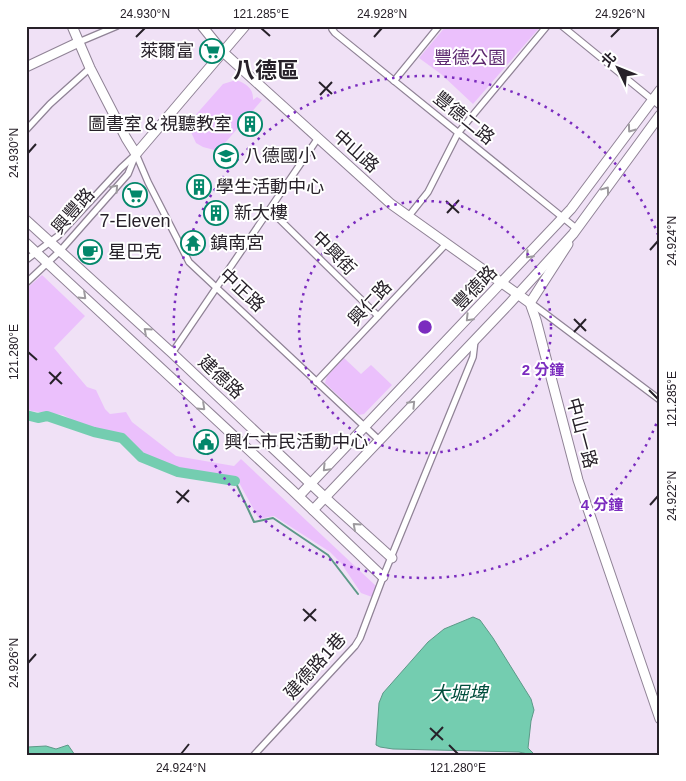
<svg xmlns="http://www.w3.org/2000/svg" width="686" height="781" font-family="Helvetica,'Noto Sans TC',sans-serif">
	<style>
		.green { fill: #ebc0fc }
		.water { fill: #74cdb0; stroke: #5d9988 }
		.lines { fill: none; stroke-linecap: round; stroke-linejoin: round }
		.stream { stroke: #5d9988; stroke-width: 2 }
		.river { stroke: #74cdb0; stroke-width: 10 }
		.street-casing { stroke: #908396; stroke-width: 8 }
		.secondary-casing { stroke: #908396; stroke-width: 11 }
		.street { stroke: #fff; stroke-width: 5.5 }
		.secondary { stroke: #fff; stroke-width: 9 }
		.oneway { stroke: #9e9b9f }
		.ticks { fill: none; stroke: #272129; stroke-width: 2 }
		.ring { fill: none; stroke: #7b2cbf; stroke-width: 2.5; stroke-dasharray: 2.5 5 }
		.labels { text-anchor: middle; stroke-width: 4; stroke-linejoin: round; paint-order: stroke }
		.poi-label { font-size: 18px; fill: #272129; stroke: #fff; text-anchor: start }
		.park-label { font-size: 18px; fill: #5c286f; stroke: #fff }
		.street-label { font-size: 18px; fill: #272129; stroke: #fff }
		.water-label { font-size: 19px; font-style: italic; fill: #004e3c; stroke: #fff }
		.district-label { font-size: 22px; font-weight: bold; fill: #272129; stroke: #fff }
		.centre { fill: #7b2cbf; stroke: #fff; stroke-width: 2.5 }
		.ring-label { font-size: 15px; text-anchor: middle; font-weight: bold; fill: #7b2cbf; stroke: #fff; stroke-width: 4; stroke-linejoin: round; paint-order: stroke }
		.neatline { fill: none; stroke: #272129; stroke-width: 2 }
		.ticks-label { font-size: 12px; text-anchor: middle; fill: #272129 }
	</style>
	<rect width="100%" height="100%" fill="#f0e1f6"/>
	<g class="green">
		<path d="M446,26H541L473,104L441,74L419,58Z"/>
		<path d="M236,80C246,83 254,89 253,100L257,97L262,100L218,151L203,147L196,143L191,132L192,122L193,118L223,84Z"/>
		<path d="M42,275L85,316L54,348L87,387L96,390L105,409L110,414L126,412L132,422L176,456L234,466L241,459L376,586L372,597L361,593L341,563L330,552L274,516L259,519L237,479L179,468L144,454L125,437L78,423L63,415L31,411L26,407V289Z"/>
		<path d="M344,358L361,374L371,365L392,385L364,414L359,415L325,383L327,376Z"/>
	</g>
	<g class="water">
		<path d="M473,617L480,620L493,638L531,699L534,710L531,721L528,748L533,753L532,755L519,752L393,749L380,747L376,745L379,703L383,693L428,642L444,629Z"/>
		<path d="M68,745L75,755H26L28,747L46,746L56,749Z"/>
	</g>
	<g class="lines">
		<path class="stream" d="M235,481L254,522L273,518L328,555L358,594"/>
		<path class="river" d="M26,415L38,418L47,416L94,432L122,438L141,457L178,472L235,481"/>
		<defs>
			<g id="street">
				<path d="M332,26V29L335,33L577,229"/>
				<path d="M562,26L660,106"/>
				<path d="M79,42L117,26"/>
				<path d="M394,81L439,26"/>
				<path d="M26,130L50,104L90,68"/>
				<path d="M136,154L148,182L189,262L379,440"/>
				<path d="M270,210L378,316"/>
				<path d="M408,217L428,192L458,133L547,26"/>
				<path d="M26,260L58,236L121,168L134,156"/>
				<path d="M26,283L60,251L128,174L136,154"/>
				<path d="M531,303L660,400"/>
				<path d="M172,353L318,138"/>
				<path d="M316,382L446,244"/>
				<path d="M254,755L355,646L360,638L383,577L473,357L475,340"/>
			</g>
			<g id="secondary">
				<path d="M72,26L90,68L126,138L136,154L245,26"/>
				<path d="M202,26L223,52L391,204L530,303L536,320L578,480L660,719"/>
				<path d="M26,67L79,42"/>
				<path d="M26,220L172,353L331,503L392,558"/>
				<path d="M26,243L292,490L383,577"/>
				<path d="M530,303L568,244"/>
				<path d="M299,496L571,209L660,90"/>
				<path d="M313,510L510,303L573,234L660,115"/>
			</g>
		</defs>
		<use href="#street" class="street-casing"/>
		<use href="#secondary" class="secondary-casing"/>
		<use href="#street" class="street"/>
		<use href="#secondary" class="secondary"/>
	</g>
	<defs><path id="oneway-chevron" d="M-2-3.5L2.5 0L-2 3.5" fill="none" stroke-width="1.6" stroke-linecap="round" stroke-linejoin="round" transform="scale(1.25)"/></defs>
	<g class="oneway">
		<use href="#oneway-chevron" transform="translate(631 129) rotate(126)"/>
		<use href="#oneway-chevron" transform="translate(115 188) rotate(-48)"/>
		<use href="#oneway-chevron" transform="translate(606 190) rotate(-54)"/>
		<use href="#oneway-chevron" transform="translate(529 255) rotate(133)"/>
		<use href="#oneway-chevron" transform="translate(83 296) rotate(43)"/>
		<use href="#oneway-chevron" transform="translate(469 318) rotate(134)"/>
		<use href="#oneway-chevron" transform="translate(147 331) rotate(-138)"/>
		<use href="#oneway-chevron" transform="translate(412 404) rotate(-46)"/>
		<use href="#oneway-chevron" transform="translate(202 407) rotate(43)"/>
		<use href="#oneway-chevron" transform="translate(326 468) rotate(134)"/>
		<use href="#oneway-chevron" transform="translate(356 526) rotate(-138)"/>
	</g>
	<path class="ticks" d="M261,28L270,36M136,37L145,28M374,37L382,28M611,37L620,28M319,82L332,94M320,95L332,82M28,153L36,144M446,201L459,213M447,213L459,200M650,250L658,241M574,319L586,331M574,332L586,319M28,352L37,360M49,372L62,384M50,384L61,372M649,390L658,399M176,491L189,502M177,503L189,490M650,505L658,496M303,609L316,621M304,621L316,609M28,663L36,654M430,728L443,740M431,740L443,727M449,745L458,754M181,754L189,744"/>
	<g class="ring">
		<circle cx="425" cy="327" r="126"/>
		<path d="M659 417A251 251 0 1 1 659 237"/>
	</g>
	<defs>
		<symbol id="supermarket-ring" viewBox="-11 -11 22 22"><circle r="9.5" fill="#fff" stroke="#03876a" stroke-width="1.5"/><path d="M-6-5.5h2.5l.6 2H6L4.5 2H-2.5L-4.4-4H-6ZM-1.5 3.2a1.3 1.3 0 1 0 .1 0ZM3 3.2a1.3 1.3 0 1 0 .1 0Z" fill="#03876a"/></symbol>
		<symbol id="building-ring" viewBox="-11 -11 22 22"><circle r="9.5" fill="#fff" stroke="#03876a" stroke-width="1.5"/><path d="M-4-6H4V6H1V3H-1V6H-4ZM-2.5-4.3h1.7v1.8h-1.7ZM.8-4.3h1.7v1.8H.8ZM-2.5-1h1.7V.8h-1.7ZM.8-1h1.7V.8H.8Z" fill="#03876a"/></symbol>
		<symbol id="school-ring" viewBox="-11 -11 22 22"><circle r="9.5" fill="#fff" stroke="#03876a" stroke-width="1.5"/><path d="M0-5L7-2L0 1L-7-2ZM-4 1L0 2.5L4 1V4Q0 6-4 4Z" fill="#03876a"/></symbol>
		<symbol id="temple-ring" viewBox="-11 -11 22 22"><circle r="9.5" fill="#fff" stroke="#03876a" stroke-width="1.5"/><path d="M0-6L5-2H3V0L6.5 2.5H4V6H1.5V3h-3V6H-4V2.5H-6.5L-3 0V-2H-5Z" fill="#03876a"/></symbol>
		<symbol id="cafe-ring" viewBox="-11 -11 22 22"><circle r="9.5" fill="#fff" stroke="#03876a" stroke-width="1.5"/><path d="M-5.5-4.5H6V0H3Q3 3.5 0 3.5H-2.5Q-5.5 3.5-5.5 0ZM3-3.2v2h1.7v-2ZM-6 4.5H4V6H-6Z" fill="#03876a"/></symbol>
		<symbol id="civic-ring" viewBox="-11 -11 22 22"><circle r="9.5" fill="#fff" stroke="#03876a" stroke-width="1.5"/><path d="M-.6-6.5H3V-4.5H.6V-3L4-1V1h2V6H-6V1h2V-1L-.6-3ZM-1.2 2.5V6h2.4V2.5Z" fill="#03876a"/></symbol>
	</defs>
	<g fill-rule="evenodd">
		<use href="#supermarket-ring" x="198" y="37" width="28" height="28"/>
		<use href="#building-ring" x="236" y="110" width="28" height="28"/>
		<use href="#school-ring" x="212" y="142" width="28" height="28"/>
		<use href="#building-ring" x="185" y="173" width="28" height="28"/>
		<use href="#supermarket-ring" x="121" y="181" width="28" height="28"/>
		<use href="#building-ring" x="202" y="199" width="28" height="28"/>
		<use href="#temple-ring" x="179" y="229" width="28" height="28"/>
		<use href="#cafe-ring" x="76" y="238" width="28" height="28"/>
		<use href="#civic-ring" x="192" y="428" width="28" height="28"/>
	</g>
	<g class="labels">
		<g class="poi-label">
			<text x="194" y="57" text-anchor="end">萊爾富</text>
			<text x="232" y="130" text-anchor="end">圖書室＆視聽教室</text>
			<text x="244" y="162">八德國小</text>
			<text x="216" y="193">學生活動中心</text>
			<text x="234" y="219">新大樓</text>
			<text x="135" y="227" text-anchor="middle">7-Eleven</text>
			<text x="210" y="249">鎮南宮</text>
			<text x="108" y="258">星巴克</text>
			<text x="224" y="448">興仁市民活動中心</text>
		</g>
		<g class="park-label">
			<text x="470" y="64">豐德公園</text>
		</g>
		<g class="street-label">
			<text transform="translate(464 118) rotate(39)" y="6">豐德二路</text>
			<text transform="translate(356 151) rotate(42)" y="6">中山路</text>
			<text transform="translate(73 211) rotate(-49)" y="6">興豐路</text>
			<text transform="translate(334 253) rotate(45)" y="6">中興街</text>
			<text transform="translate(475 288) rotate(-46)" y="6">豐德路</text>
			<text transform="translate(242 290) rotate(43)" y="6">中正路</text>
			<text transform="translate(370 303) rotate(-47)" y="6">興仁路</text>
			<text transform="translate(221 377) rotate(43)" y="6">建德路</text>
			<text transform="translate(582 433) rotate(75)" y="6">中山一路</text>
			<text transform="translate(315 666) rotate(-48)" y="6">建德路1巷</text>
		</g>
		<g class="water-label">
			<text x="459" y="700">大堀埤</text>
		</g>
		<g class="district-label">
			<text x="266" y="78">八德區</text>
		</g>
	</g>
	<circle cx="425" cy="327" r="8" class="centre"/>
	<g class="ring-label">
		<text x="543" y="375">2 分鐘</text>
		<text x="602" y="510">4 分鐘</text>
	</g>
	<rect width="686" height="781" fill="none" stroke="#ffffff" stroke-width="55"/>
	<g transform="translate(618 68) rotate(313)" stroke="#ffffff" stroke-width="4" paint-order="stroke">
	<path d="M0-4L9 19L0 12L-9 19Z" fill="#272129"/>
	<text y="-8" font-size="14" font-weight="bold" text-anchor="middle" fill="#272129">北</text>
	</g>
	<rect x="28" y="28" width="630" height="726" class="neatline"/>
	<g class="ticks-label">
		<text x="145" y="18">24.930°N</text>
		<text x="261" y="18">121.285°E</text>
		<text x="382" y="18">24.928°N</text>
		<text x="620" y="18">24.926°N</text>
		<text transform="translate(14 153) rotate(-90)" y="4">24.930°N</text>
		<text transform="translate(672 241) rotate(-90)" y="4">24.924°N</text>
		<text transform="translate(14 352) rotate(-90)" y="4">121.280°E</text>
		<text transform="translate(672 399) rotate(-90)" y="4">121.285°E</text>
		<text transform="translate(672 496) rotate(-90)" y="4">24.922°N</text>
		<text transform="translate(14 663) rotate(-90)" y="4">24.926°N</text>
		<text x="181" y="772">24.924°N</text>
		<text x="458" y="772">121.280°E</text>
	</g>
</svg>
